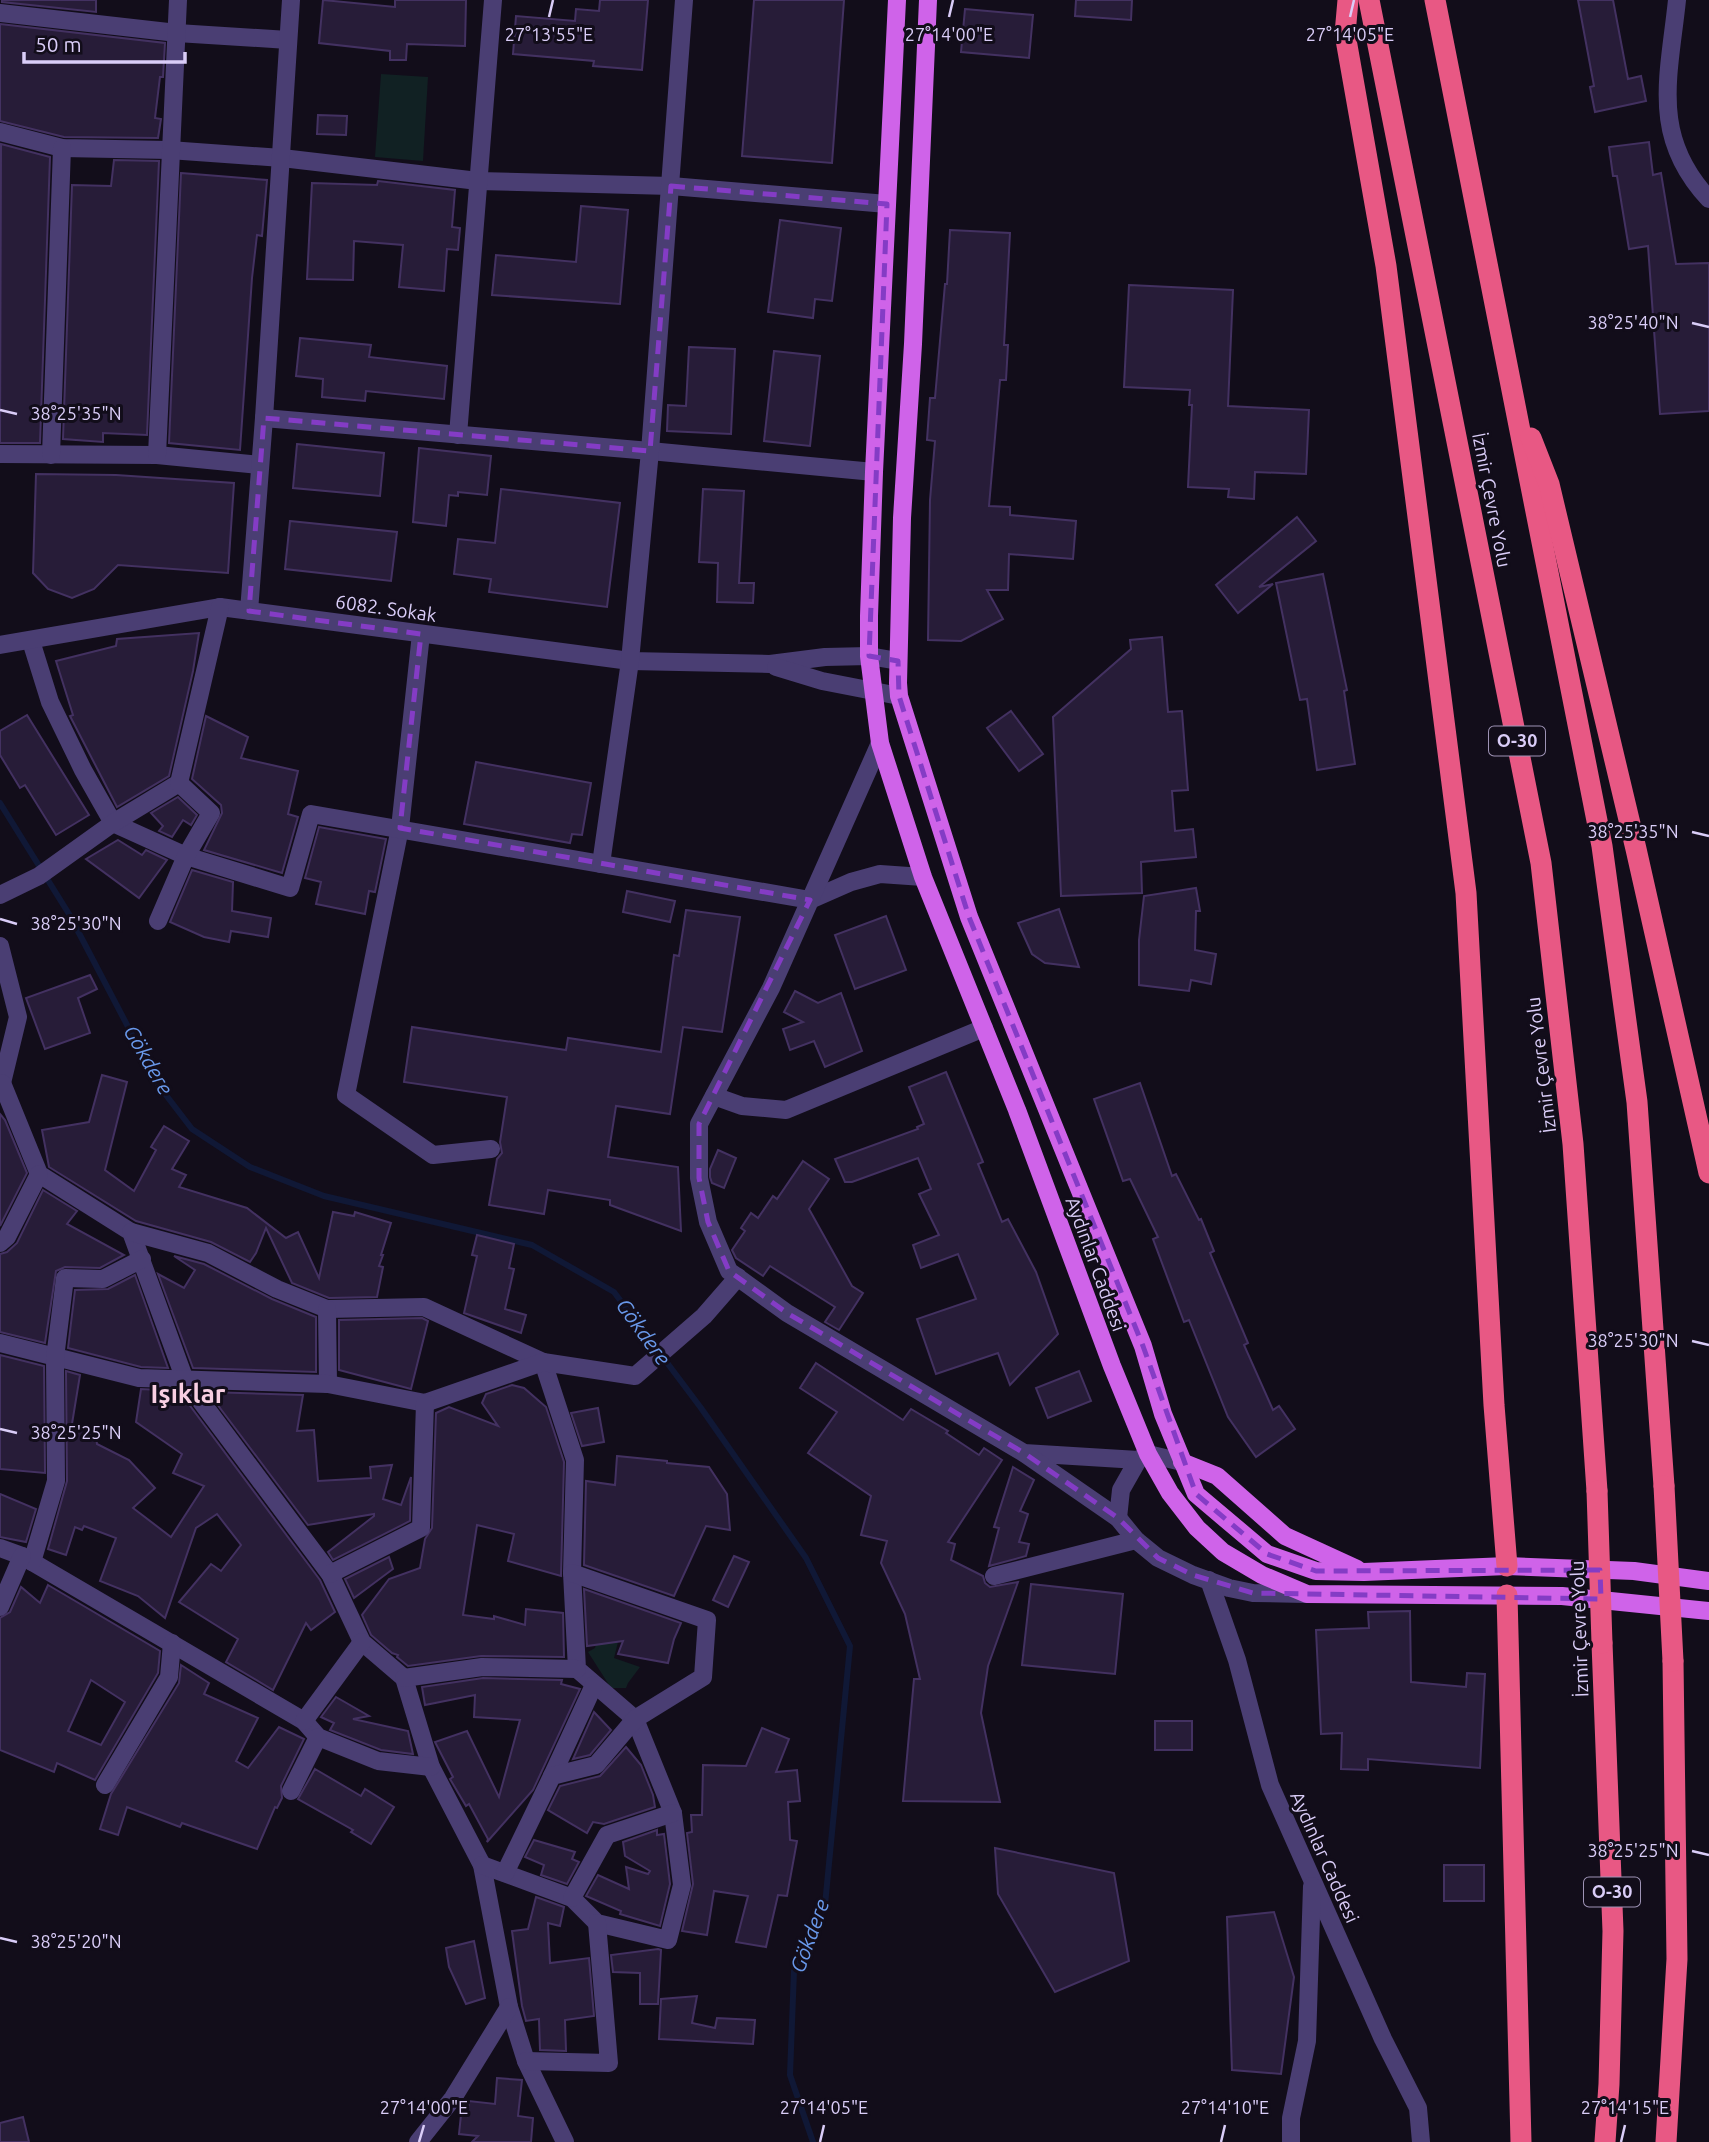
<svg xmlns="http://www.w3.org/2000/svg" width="1709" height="2142" font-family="Ubuntu,sans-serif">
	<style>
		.green { fill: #112123 }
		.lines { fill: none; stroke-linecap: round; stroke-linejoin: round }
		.stream { stroke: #101836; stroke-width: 6 }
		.building { fill: #271c38; stroke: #433161; stroke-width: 2; fill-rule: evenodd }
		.minor { stroke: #4a3e73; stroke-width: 18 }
		.major { stroke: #cf63e9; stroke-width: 18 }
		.highway { stroke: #e85884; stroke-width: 21 }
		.highway-bridge { stroke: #e85884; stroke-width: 21 }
		.marked { fill: none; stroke: #843cc5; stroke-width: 5; stroke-dasharray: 14 9; stroke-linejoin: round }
		.ticks { fill: none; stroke: #dacdf8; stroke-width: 2.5 }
		.labels { text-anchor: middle; stroke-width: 6; stroke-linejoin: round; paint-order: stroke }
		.shield { fill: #120d1a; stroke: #9e93b5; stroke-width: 2 }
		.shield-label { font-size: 18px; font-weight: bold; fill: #dacdf8 }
		.street-label { font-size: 19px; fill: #dacdf8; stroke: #120d1a }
		.water-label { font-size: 21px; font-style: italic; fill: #6998ea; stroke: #120d1a }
		.district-label { font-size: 26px; font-weight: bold; fill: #f8cfe2; stroke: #120d1a }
		.ticks-label { font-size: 18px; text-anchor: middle; fill: #dacdf8; stroke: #120d1a; stroke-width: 6; stroke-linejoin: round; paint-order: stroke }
	</style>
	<rect width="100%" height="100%" fill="#120d1a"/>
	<g class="green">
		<path d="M381,74L428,77L423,161L375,157Z"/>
		<path d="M601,1620L622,1626L614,1658L640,1667L628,1683L626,1688H611L588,1652L595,1648Z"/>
	</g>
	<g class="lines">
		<path class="stream" d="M0,803L69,914L159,1086L192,1129L250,1167L324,1196L532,1245L614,1292L701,1408L806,1558L850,1646L825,1905L794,1971L790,2075L813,2142"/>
	</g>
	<g class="building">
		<path d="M2,0H96V12L2,2Z"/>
		<path d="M323,0L395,7V0H466L465,46L407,44L406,60H390V51L319,43Z"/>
		<path d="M600,0H648L642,70L593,66L594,61L513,54L516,16L575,21L576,9L599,11Z"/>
		<path d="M754,0H844L832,163L742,156Z"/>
		<path d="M1076,0H1132L1131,20L1075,16Z"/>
		<path d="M1578,0H1613L1628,79L1641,76L1646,101L1595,112L1590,87L1594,86Z"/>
		<path d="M965,9L1033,15L1029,58L961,52Z"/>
		<path d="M0,24L165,43L163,77H160L155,118L161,119L158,138L64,137L0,121Z"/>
		<path d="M318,115L347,116L346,135L317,134Z"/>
		<path d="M1649,142L1653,175L1661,173L1676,264L1709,263V411L1660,414L1648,246L1629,249L1617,176H1613L1609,147Z"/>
		<path d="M1,144L50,157L40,443H0Z"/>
		<path d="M114,160L159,161L147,435L103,433V442L63,439L72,185L111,186Z"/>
		<path d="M181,173L267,180L262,236L257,235L252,278L240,450L169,443Z"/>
		<path d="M378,181L455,190L452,227L460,228L458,250L447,249L444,291L399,287L403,245L354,241L353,280L307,279L312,183L377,185Z"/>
		<path d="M581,206L628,210L620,304L492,295L496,255L576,262Z"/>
		<path d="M780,220L841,228L832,301L815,299L813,318L768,312Z"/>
		<path d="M950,230L1010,233L1004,345H1008L1006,380H1000L989,506L1010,507V515L1076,521L1073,559L1009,554L1008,590H987L1003,619L961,641L928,640L930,500L935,441L927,440L930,398H935L945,284H947Z"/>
		<path d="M1129,285L1233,290L1228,406L1309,410L1306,474L1255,472L1254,499L1228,497L1229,489L1188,487L1192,405H1189L1190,390L1124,387Z"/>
		<path d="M300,338L371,345L369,357L447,366L444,399L366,391L365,401L322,397L323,379L296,376Z"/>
		<path d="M689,347L735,349L731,434L667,431L668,405L686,406Z"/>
		<path d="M774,351L820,356L810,446L764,441Z"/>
		<path d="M297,444L384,453L380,496L293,488Z"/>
		<path d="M419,448L491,456L487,495L458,492V496L449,495L446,526L413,522Z"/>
		<path d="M36,474L116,475L234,483L228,573L118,565L94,589L72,598L48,589L33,573Z"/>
		<path d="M501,489L620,503L607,607L489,592L491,579L454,574L458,539L495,543Z"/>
		<path d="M703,489L744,491L739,583H754L753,603L717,602L718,563L699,562Z"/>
		<path d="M1297,517L1316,541L1259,587L1273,584L1238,613L1216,585Z"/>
		<path d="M290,521L397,532L391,581L285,569Z"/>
		<path d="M1323,574L1347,690L1344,691L1355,764L1317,770L1307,699L1300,700L1276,583Z"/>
		<path d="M199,633L193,671L169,776L117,807L70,716L73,715L56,661L116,646L117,639Z"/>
		<path d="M1162,637L1168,712L1182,711L1188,790L1172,791L1175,831L1193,829L1196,857L1141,862L1142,893L1061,896L1053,717L1131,649L1130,640Z"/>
		<path d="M1011,711L1043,754L1019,771L987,728Z"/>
		<path d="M27,715L89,815L56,835L25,785L20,788L0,755V731Z"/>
		<path d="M206,716L248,737L241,758L298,771L288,814L298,817L282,873L204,850L222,813L221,805L192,779Z"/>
		<path d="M476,762L591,783L582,835L572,834L570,843L464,824Z"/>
		<path d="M178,797L197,815L191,825L183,820L172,837L159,831L163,826L151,813Z"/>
		<path d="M319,827L386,839L375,892L369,891L365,914L316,904L321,882L305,878Z"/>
		<path d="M118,840L142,855L146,850L167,860L139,898L86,859Z"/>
		<path d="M192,870L233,882L232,911L271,918L268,937L231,931L229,942L204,937L170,922Z"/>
		<path d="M1196,888L1200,911H1196L1195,950L1216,954L1211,984L1191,980L1189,991L1139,985V940L1144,896Z"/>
		<path d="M627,891L675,901L670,922L623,912Z"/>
		<path d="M1059,909L1079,967L1045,963L1032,954L1018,923Z"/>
		<path d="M686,910L740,917L722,1032L683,1027L670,1114L616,1106L608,1157L678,1167L681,1231L610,1205V1200L548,1190L544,1214L489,1205L497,1159L502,1153L500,1142L507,1097L404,1082L412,1027L566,1050L568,1038L661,1052L674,955L679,956Z"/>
		<path d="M886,916L906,970L855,989L835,935Z"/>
		<path d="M90,975L97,989L78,998L90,1033L45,1049L26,998Z"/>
		<path d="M795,991L818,1003L841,993L862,1051L825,1067L814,1041L790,1050L783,1029L803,1022L784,1012Z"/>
		<path d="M946,1072L983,1162L978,1164L1002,1222L1008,1219L1036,1272L1058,1334L1010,1385L998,1353L936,1374L917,1319L976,1299L958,1254L921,1268L913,1245L939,1235L919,1194L931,1189L918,1158L852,1182H845L835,1159L918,1129L917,1127L924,1124L909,1087Z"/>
		<path d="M102,1075L127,1082L105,1170L134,1191L156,1150L151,1147L164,1126L189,1141L172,1169L186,1175L179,1187L247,1208L286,1238L298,1232L319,1278L333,1212L354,1216L355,1212L391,1223L381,1255H383L379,1266L383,1267L377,1297L329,1298L292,1283L266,1228L256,1253L250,1262L211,1242L136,1221L49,1167L42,1130L89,1122Z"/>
		<path d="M1140,1083L1172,1176L1176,1174L1199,1220L1201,1219L1214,1251L1210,1253L1248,1343L1244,1345L1273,1410L1279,1406L1295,1429L1256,1457L1228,1417L1189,1320L1184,1322L1153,1239L1158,1237L1130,1179L1123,1181L1094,1099Z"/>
		<path d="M0,1114L5,1120L27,1173L0,1226Z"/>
		<path d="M718,1150L736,1158L724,1188L712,1183L710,1177V1169Z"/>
		<path d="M803,1161L829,1179L809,1209L852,1286L863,1293L839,1330L825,1322L835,1307L770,1266L763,1276L736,1258L732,1250L745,1231L741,1228L751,1213L758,1218L773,1196L777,1199Z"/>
		<path d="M43,1190L77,1211L67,1224L124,1255L100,1268L65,1267L56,1271L45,1343L0,1332V1254L7,1252L17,1243Z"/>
		<path d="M477,1235L514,1244L509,1268L514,1269L505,1309L526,1315L521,1333L464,1313L477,1256L472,1255Z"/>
		<path d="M174,1256L204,1264L272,1299L316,1317V1372L193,1368L158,1274L184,1288L195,1270Z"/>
		<path d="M135,1275L168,1368L141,1367L68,1348L75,1290L108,1289Z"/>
		<path d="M422,1318L428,1321L411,1389L339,1370V1320Z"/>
		<path d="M0,1355L44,1366L45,1473L0,1469Z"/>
		<path d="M816,1363L903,1420L911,1409L948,1431L946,1433L979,1455L984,1448L1002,1460L948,1542L955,1544L951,1560L983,1576L985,1583L990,1587L1018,1582L988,1666L981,1713L1000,1802L903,1801L914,1679H920L905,1614L881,1563L887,1541L861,1535L871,1496L808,1453L837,1412L800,1388Z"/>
		<path d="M66,1371L80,1375L71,1430L95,1428L97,1444L129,1460L155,1488L133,1508L171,1537L204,1486L173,1473L182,1454L136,1422L141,1389L179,1391L320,1580L335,1612L311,1630L306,1623L273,1690L226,1662L238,1639L179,1602L211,1564L221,1571L241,1545L217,1514L196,1528L165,1618L138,1596L100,1581L116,1538L84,1526L82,1530L75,1527L66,1555L48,1549L67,1481Z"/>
		<path d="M1079,1371L1091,1401L1048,1418L1036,1388Z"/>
		<path d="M512,1385L524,1388L546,1407L564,1462L561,1576L508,1561L514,1534L477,1525L463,1615L494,1619V1616L525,1625L526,1609L563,1613L564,1657L481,1656L408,1666L397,1657L398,1655L392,1653L371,1635L362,1615L389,1579L420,1568L425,1539L432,1528L436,1413L449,1407L498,1426L482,1403L486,1394Z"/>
		<path d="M208,1392L303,1395L297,1431L314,1430L318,1481L371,1478L370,1467L392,1465L383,1499L401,1505L411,1477L410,1521L333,1560L328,1552L374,1516V1514L308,1525Z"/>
		<path d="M598,1408L604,1442L582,1446L571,1413Z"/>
		<path d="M617,1456L667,1461V1463L709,1467L727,1494L730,1530L706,1526L674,1596L584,1565L586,1481L615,1485Z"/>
		<path d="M1013,1467L1034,1480L1020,1511L1028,1514L1019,1542L1029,1544L1026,1556L989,1566L999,1528L994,1527Z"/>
		<path d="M0,1494L36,1509L26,1542L0,1537Z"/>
		<path d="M734,1556L749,1562L728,1607L713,1600Z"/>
		<path d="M389,1557L393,1569L354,1598L345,1579Z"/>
		<path d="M1031,1584L1123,1594L1115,1674L1022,1665Z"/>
		<path d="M48,1585L160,1651L158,1673L95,1780L57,1763L54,1772L0,1750V1618L10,1612L21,1587L40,1603ZM91,1680L125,1702L101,1745L68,1731Z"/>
		<path d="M584,1589L681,1623L674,1639L668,1663L618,1654L623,1641L587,1646Z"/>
		<path d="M1410,1611L1411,1682L1466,1687L1467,1673L1485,1674L1480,1768L1368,1759V1770L1341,1769L1342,1733L1321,1734L1316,1630L1369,1628L1368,1612Z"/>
		<path d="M181,1665L209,1683L204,1694L258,1718L236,1761L248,1768L279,1727L304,1739L281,1786L282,1798L277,1808L275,1807L257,1849L182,1823L180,1827L127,1807L118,1835L100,1829L111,1794L179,1683Z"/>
		<path d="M483,1678L562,1680L561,1684L580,1689L533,1790L487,1842L488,1839L469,1804L466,1806L450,1779L453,1777L435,1742L467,1731L499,1797L520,1720L474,1717L475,1695L425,1705L422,1687Z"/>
		<path d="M336,1697L369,1716L353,1719L408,1731L413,1754L381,1750L330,1730L334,1723L321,1717Z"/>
		<path d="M594,1712L611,1730L590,1755L573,1759Z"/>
		<rect x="1155" y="1721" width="37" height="29"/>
		<path d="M762,1728L789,1739L776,1772L797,1770L800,1801L788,1802L790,1840L797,1841L787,1896L778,1895L766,1947L736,1942L748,1896L714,1891L707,1935L682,1931L693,1884L687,1833L692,1832L691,1815H702L703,1765L746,1766Z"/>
		<path d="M626,1747L641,1765L653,1795L655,1807L604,1824L593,1822L587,1833L548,1810L560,1786L600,1776Z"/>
		<path d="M315,1769L361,1796L365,1789L394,1807L371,1844L351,1832L353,1830L298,1799Z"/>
		<path d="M657,1830V1835L664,1834L670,1884L660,1926L620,1914L621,1911L586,1896L598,1875L629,1889L626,1867L648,1874L650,1871L625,1856L623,1842Z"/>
		<path d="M534,1840L575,1852L572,1859L579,1862L567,1884L541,1875L544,1865L525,1857Z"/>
		<path d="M995,1848L1114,1873L1129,1961L1055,1992L998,1894Z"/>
		<rect x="1444" y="1865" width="40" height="36"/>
		<path d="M536,1897L564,1907L560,1926L548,1923L550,1963L589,1958L594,2016L565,2020L566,2051L540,2050L539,2019L526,2021L522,2006L512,1931L528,1929Z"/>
		<path d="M1274,1912L1294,1977L1281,2074L1232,2070L1227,1917Z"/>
		<path d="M474,1941L485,1998L466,2004L449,1967L446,1948Z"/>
		<path d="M658,1949L661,1950L658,2004H640V1973L613,1972L611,1955Z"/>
		<path d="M697,1996L692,2023L715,2028L717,2018L755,2020L753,2044L659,2039L661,1999Z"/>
		<path d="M497,2078L522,2080L518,2116L533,2118L531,2142H472L478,2136L459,2134L461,2115L467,2116L469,2101L495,2104Z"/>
		<path d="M23,2117L29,2142H0V2123Z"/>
	</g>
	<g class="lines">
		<g class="minor">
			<path d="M1677,0C1669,77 1650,136 1709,199"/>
			<path d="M0,13L177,33L288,40"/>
			<path d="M0,132L62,148L169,150L282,158L478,181L671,186L887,204"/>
			<path d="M264,418L650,451L874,472"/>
			<path d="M458,435L493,0"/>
			<path d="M0,454L157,455L260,465"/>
			<path d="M51,455L62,148"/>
			<path d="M157,455L178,0"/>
			<path d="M249,611L264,418L291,0"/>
			<path d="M421,634L400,828L346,1095L433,1155L491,1149"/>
			<path d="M31,641L50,702L83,770L113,823L186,856L290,888L311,814L810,900L851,882L880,874L923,877"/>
			<path d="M0,645L220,607L630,661L770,664L825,657L869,656L898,661"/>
			<path d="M776,667L822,681L899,696"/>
			<path d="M880,743L771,988L699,1124V1178L708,1222L729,1271L787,1313L1024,1453L1138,1460L1148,1454L1182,1462"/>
			<path d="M601,864L630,661L650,451L684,0"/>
			<path d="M0,895L39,876L113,823L179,783"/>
			<path d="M158,921L186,856L211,813L179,783L220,607"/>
			<path d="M0,946L18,1017L2,1083H0"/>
			<path d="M2,1083L39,1174L131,1232L185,1380L330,1574L362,1642L404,1678L431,1767L482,1865L509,2007L526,2061L565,2142"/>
			<path d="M714,1096L742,1106L786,1110L984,1028"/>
			<path d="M131,1232L208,1253L277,1289L327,1309L424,1307L543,1362L575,1460L572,1573L577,1669L635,1719L673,1813L682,1885L668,1940L597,1923L572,1898L482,1865"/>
			<path d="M0,1243L7,1237L39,1174"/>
			<path d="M327,1309L328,1384"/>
			<path d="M0,1343L139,1378L328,1384L425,1403L543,1362L635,1376L704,1316L738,1277"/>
			<path d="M1024,1453L1118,1518L1136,1540L1158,1558L1193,1575L1229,1588L1253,1593L1306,1594"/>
			<path d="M1118,1518L1121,1490L1138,1460"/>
			<path d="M0,1548L22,1556L304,1721L318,1737L378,1761L431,1767"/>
			<path d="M32,1562L56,1481L55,1358L65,1278L103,1279L142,1259"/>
			<path d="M330,1574L421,1528L425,1403"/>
			<path d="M994,1576L1136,1540"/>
			<path d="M1209,1580L1237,1660L1270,1785L1383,2039L1418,2108L1421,2142"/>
			<path d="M0,1607L22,1556"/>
			<path d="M404,1678L482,1667L577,1669"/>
			<path d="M304,1721L362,1642"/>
			<path d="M552,1776L594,1685"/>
			<path d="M105,1785L169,1677L172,1643"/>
			<path d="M291,1791L318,1737"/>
			<path d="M505,1873L552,1776L596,1765L635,1719L703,1677L707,1620L572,1573"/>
			<path d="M572,1898L607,1835L673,1813"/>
			<path d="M526,2061L609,2063L597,1923"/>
			<path d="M418,2142L453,2098L509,2007"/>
			<path d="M1291,2142V2118L1307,2041L1312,1886"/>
		</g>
		<g class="major">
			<path d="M897,0L874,472L869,616V656L880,743L923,877L1017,1110L1112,1366L1148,1454L1170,1493L1197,1528L1223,1552L1262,1575L1307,1594L1562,1596L1709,1611"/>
			<path d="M928,0L913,344L902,518L898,683L899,696L969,917L1143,1346L1163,1414L1196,1494L1267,1554L1316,1571L1364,1572L1507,1566L1634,1571L1709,1581"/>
			<path d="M1182,1462L1217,1476L1285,1536L1357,1569"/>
		</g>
		<g class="highway">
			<path d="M1348,0L1345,34L1386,266L1466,893L1494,1405L1507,1566"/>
			<path d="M1369,0L1541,863L1573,1144L1597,1491"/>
			<path d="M1435,0L1602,846L1637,1102L1664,1486"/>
			<path d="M1531,438L1549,484L1636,849L1709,1173"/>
			<path d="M1507,1595L1521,2142"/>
			<path d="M1602,1643L1613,1931L1609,2084L1605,2142"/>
			<path d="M1666,2142L1677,1959L1673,1661"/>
		</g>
		<g class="highway-bridge">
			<path d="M1664,1486L1673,1661"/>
			<path d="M1597,1491L1602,1643"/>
		</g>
	</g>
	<path class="marked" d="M671,186L887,204L869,656L898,661L899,696L969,917L1143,1346L1196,1494L1267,1554L1316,1571L1600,1570L1601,1599L1253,1593L1193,1575L1158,1558L1118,1518L1024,1453L787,1313L729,1271L708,1222L699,1178V1124L810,900L400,828L421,634L249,611L264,418L650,451Z"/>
	<path class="ticks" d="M549,17L553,0M949,17L953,0M1350,17L1354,0M1692,323L1709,327M0,410L17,414M1692,832L1709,836M0,919L17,924M1692,1341L1709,1345M0,1429L17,1433M1692,1851L1709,1855M0,1938L17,1942M419,2142L424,2125M820,2142L824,2125M1221,2142L1225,2125M1621,2142L1625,2125"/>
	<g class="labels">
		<g class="shield">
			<rect x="1489" y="726.5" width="56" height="29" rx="5"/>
			<rect x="1584" y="1877.5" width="56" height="29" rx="5"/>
		</g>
		<g class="shield-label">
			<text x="1517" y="747">O-30</text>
			<text x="1612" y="1898">O-30</text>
		</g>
		<g class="street-label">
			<text transform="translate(1492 500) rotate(79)" y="7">İzmir Çevre Yolu</text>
			<text transform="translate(386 608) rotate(8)" y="7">6082. Sokak</text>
			<text transform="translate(1541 1065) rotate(-97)" y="7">İzmir Çevre Yolu</text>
			<text transform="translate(1096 1264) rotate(70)" y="7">Aydınlar Caddesi</text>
			<text transform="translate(1579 1629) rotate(-92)" y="7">İzmir Çevre Yolu</text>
			<text transform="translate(1325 1857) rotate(66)" y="7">Aydınlar Caddesi</text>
		</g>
		<g class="water-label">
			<text transform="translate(148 1060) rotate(60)" y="7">Gökdere</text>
			<text transform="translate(643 1332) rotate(54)" y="7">Gökdere</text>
			<text transform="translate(810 1936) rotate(-70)" y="7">Gökdere</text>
		</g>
		<g class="district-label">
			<text x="188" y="1403">Işıklar</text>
		</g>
	</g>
	<g class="ticks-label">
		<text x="549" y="41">27°13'55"E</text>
		<text x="949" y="41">27°14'00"E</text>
		<text x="1350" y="41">27°14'05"E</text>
		<text x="1633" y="329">38°25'40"N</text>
		<text x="76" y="420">38°25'35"N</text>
		<text x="1633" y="838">38°25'35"N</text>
		<text x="76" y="930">38°25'30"N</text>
		<text x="1633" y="1347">38°25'30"N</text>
		<text x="76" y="1439">38°25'25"N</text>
		<text x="1633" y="1857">38°25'25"N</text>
		<text x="76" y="1948">38°25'20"N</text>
		<text x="424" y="2114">27°14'00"E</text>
		<text x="824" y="2114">27°14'05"E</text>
		<text x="1225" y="2114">27°14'10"E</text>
		<text x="1625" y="2114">27°14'15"E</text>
	</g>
	<path d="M24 52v10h161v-10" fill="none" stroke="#dacdf8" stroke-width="3.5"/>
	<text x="35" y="52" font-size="21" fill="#dacdf8" stroke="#120d1a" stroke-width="5" paint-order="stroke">50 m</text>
</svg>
